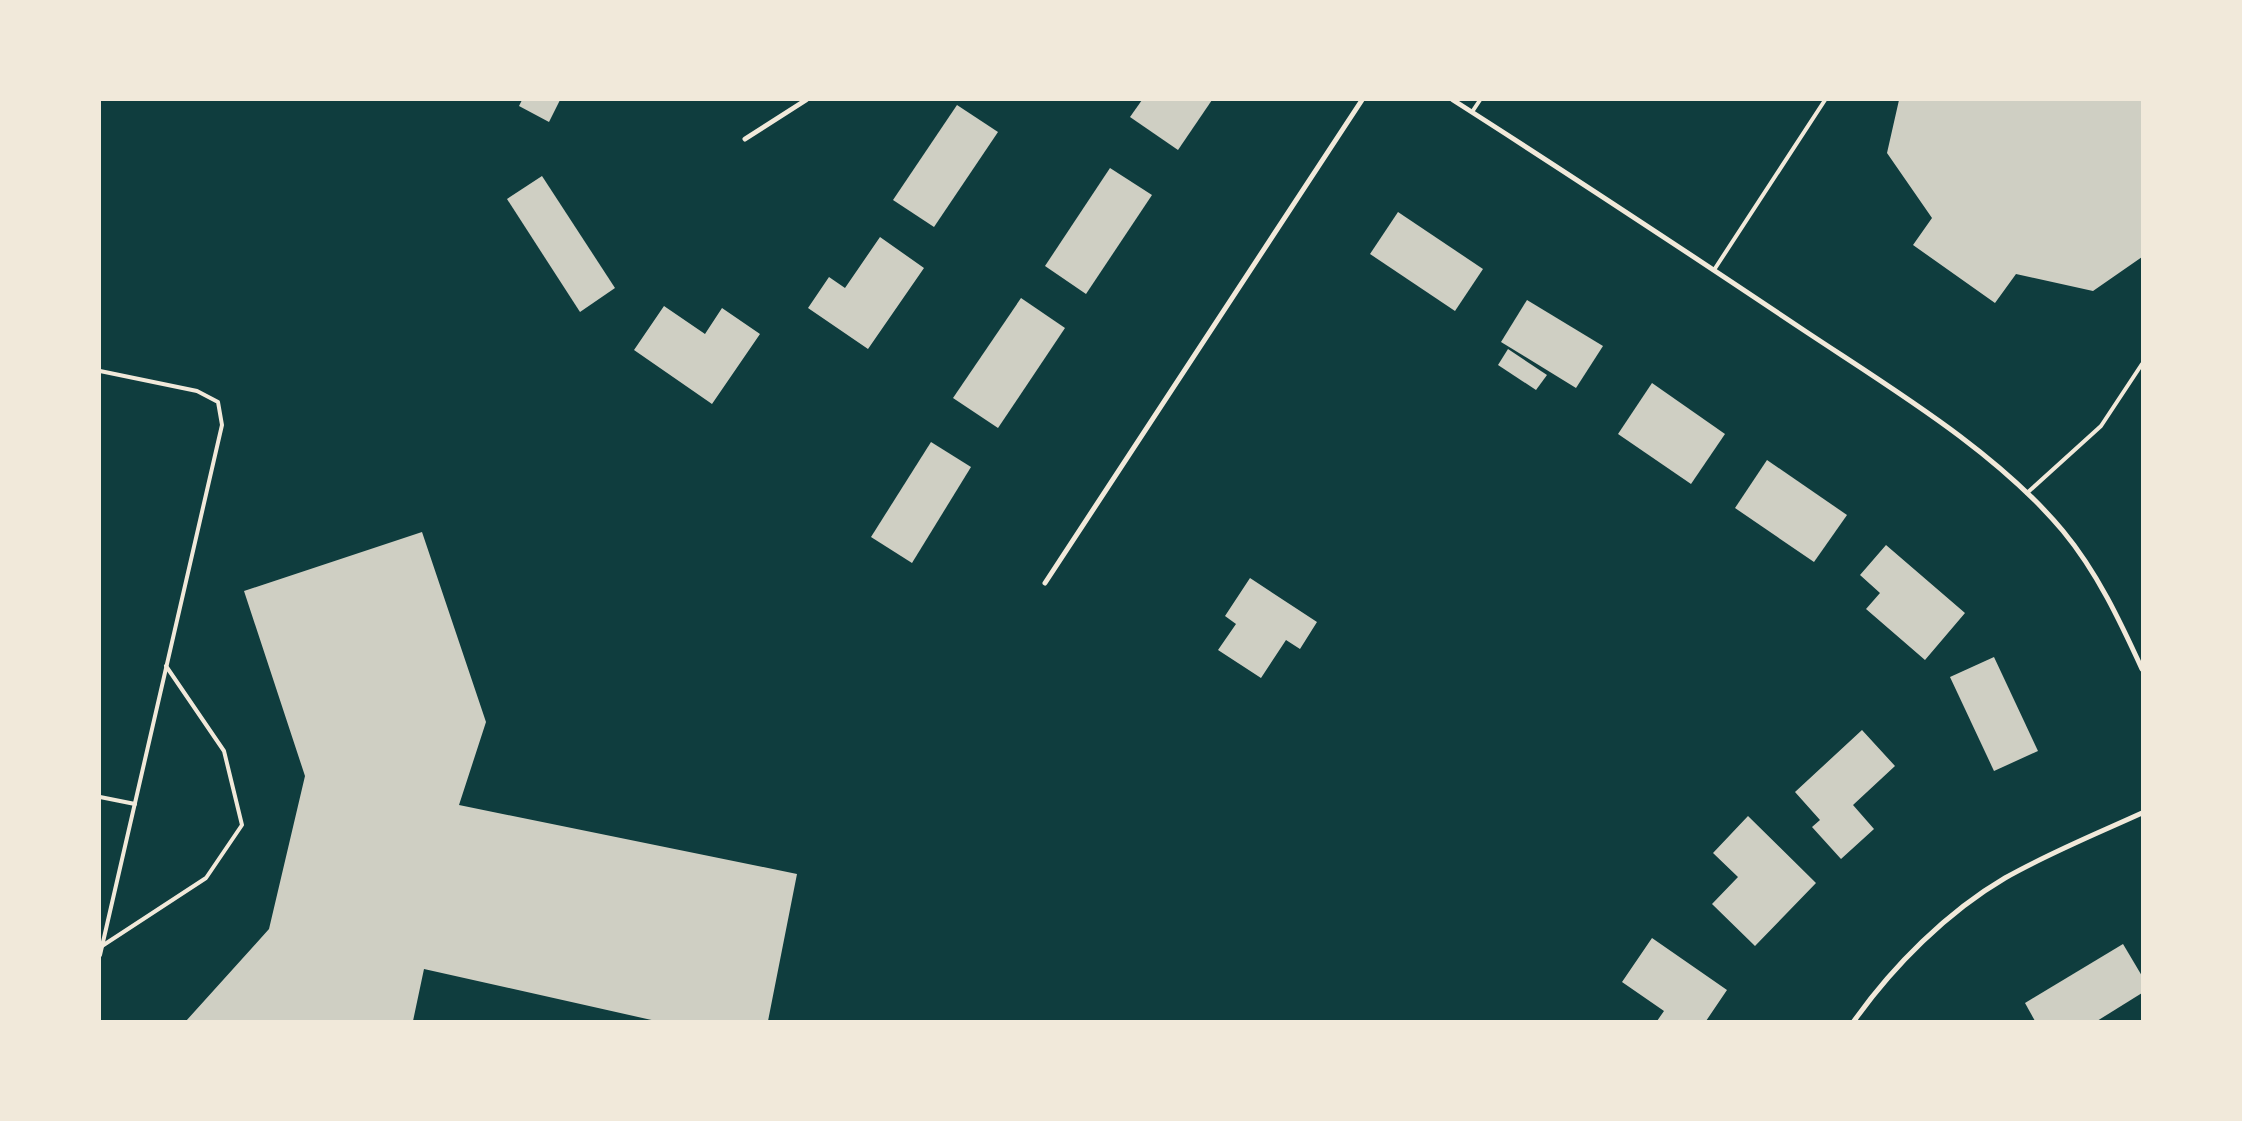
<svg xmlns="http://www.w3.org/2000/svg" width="2242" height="1121" font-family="'DejaVu Sans',sans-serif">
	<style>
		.building { fill: #cfcfc3 }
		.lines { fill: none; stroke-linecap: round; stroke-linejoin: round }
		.service { stroke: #f1e9da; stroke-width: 4 }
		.minor { stroke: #f1e9da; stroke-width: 5 }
	</style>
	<rect width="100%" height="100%" fill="#0f3d3e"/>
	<g class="building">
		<path d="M522,100H560L549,122L519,106Z"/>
		<path d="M1142,100H1212L1178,150L1130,117Z"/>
		<path d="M1899,100H2142V257L2093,291L2016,274L1995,303L1913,245L1932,218L1887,153Z"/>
		<path d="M957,105L998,132L934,227L893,200Z"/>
		<path d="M1110,168L1152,195L1086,294L1045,266Z"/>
		<path d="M542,176L615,288L580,312L507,199Z"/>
		<path d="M1398,212L1483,269L1455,311L1370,254Z"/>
		<path d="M880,237L924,268L868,349L808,308L829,277L845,288Z"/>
		<path d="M1021,298L1065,328L998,428L953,398Z"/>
		<path d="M1527,300L1603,346L1576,388L1501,342Z"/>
		<path d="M664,306L705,334L722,308L760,334L712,404L634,350Z"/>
		<path d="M1508,349L1547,375L1536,390L1498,365Z"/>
		<path d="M1652,383L1725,434L1691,484L1618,434Z"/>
		<path d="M931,442L971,467L912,563L871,537Z"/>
		<path d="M1767,460L1847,515L1814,562L1735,508Z"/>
		<path d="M422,532L486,722L459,805L797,874L768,1021H656L424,969L413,1021H186L269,929L305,776L244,591Z"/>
		<path d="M1886,545L1965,613L1925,660L1866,609L1880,593L1860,575Z"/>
		<path d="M1250,578L1317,622L1300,649L1286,640L1261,678L1218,650L1236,624L1225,616Z"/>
		<path d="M1994,657L2038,751L1994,771L1950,677Z"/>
		<path d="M1862,730L1895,766L1853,805L1874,829L1841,859L1812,827L1820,820L1795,792Z"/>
		<path d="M1748,816L1816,883L1755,946L1712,904L1738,877L1713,853Z"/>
		<path d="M1652,938L1727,990L1706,1021H1657L1664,1011L1622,982Z"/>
		<path d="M2123,944L2142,976V993L2097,1021H2035L2025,1003Z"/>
	</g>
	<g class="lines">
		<g class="service">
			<path d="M1472,112L1480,100"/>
			<path d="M1714,270L1825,100"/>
			<path d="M100,371L197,391L218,402L222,425L100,955"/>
			<path d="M2027,493L2101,426L2142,364"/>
			<path d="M100,797L135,804"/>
			<path d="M102,946L206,878L242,825L224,751L166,666"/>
		</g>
		<g class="minor">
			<path d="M1453,100C1572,176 1690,254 1808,333C1894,390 1997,452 2063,531C2097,572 2120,621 2142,669"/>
			<path d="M745,139L806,100"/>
			<path d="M1045,583L1362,100"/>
			<path d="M1854,1021C1893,966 1947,912 2005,878C2049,853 2096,834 2142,813"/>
		</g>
	</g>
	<rect width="2242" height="1121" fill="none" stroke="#f1e9da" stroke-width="202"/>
</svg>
